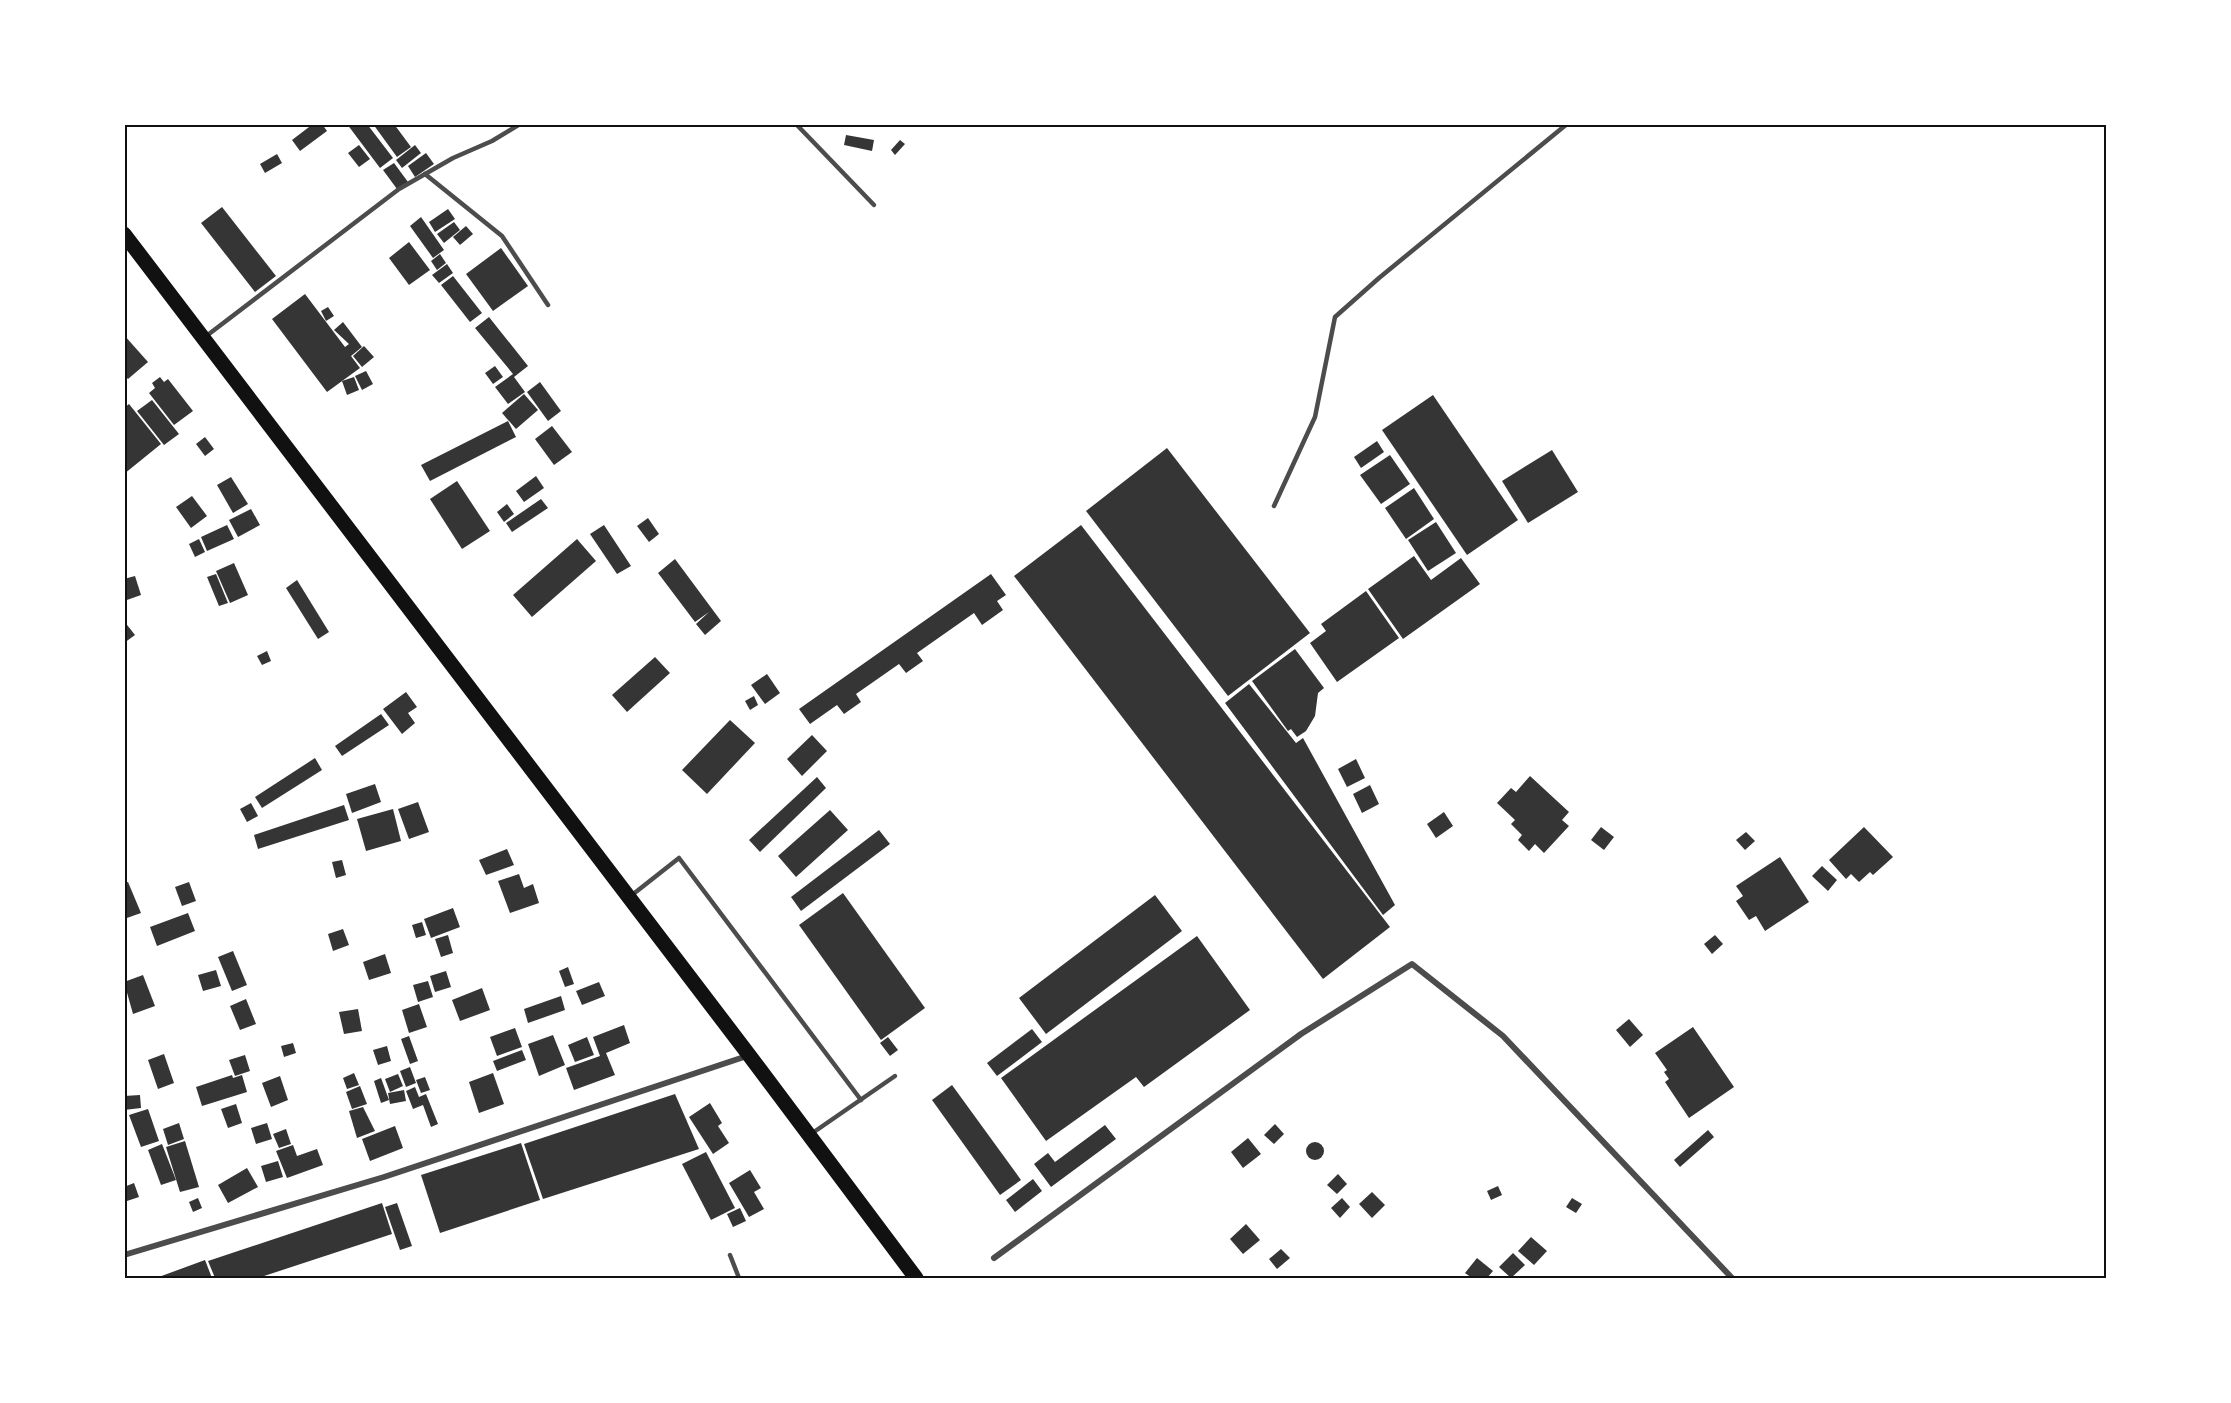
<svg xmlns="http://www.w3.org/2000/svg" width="2231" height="1403" font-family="'Archivo Narrow',sans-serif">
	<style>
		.building { fill: #353535 }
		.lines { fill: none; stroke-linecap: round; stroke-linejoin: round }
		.service { stroke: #4c4c4c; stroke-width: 4.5 }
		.minor { stroke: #4c4c4c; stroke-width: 6 }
		.primary { stroke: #111; stroke-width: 15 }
		.neatline { fill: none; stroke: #111; stroke-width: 2 }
	</style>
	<rect width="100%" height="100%" fill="#fff"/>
	<g class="building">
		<path d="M313,124H322L327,131L300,151L292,140Z"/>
		<path d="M347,124H367L393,158L380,168Z"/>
		<path d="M373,124H394L411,147L397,157Z"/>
		<path d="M846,135L874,140L872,151L844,145Z"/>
		<path d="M900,140L905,144L895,155L891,150Z"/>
		<path d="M359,145L370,159L359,167L348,153Z"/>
		<path d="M415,145L421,153L402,168L396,160Z"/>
		<path d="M426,153L434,164L415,177L408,166Z"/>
		<path d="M277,154L282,163L265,173L260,164Z"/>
		<path d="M394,163L408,182L397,189L383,170Z"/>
		<path d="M222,207L276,276L255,292L201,223Z"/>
		<path d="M448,209L455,219L435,232L429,222Z"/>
		<path d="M421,217L444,250L433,258L410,226Z"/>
		<path d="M454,222L460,230L444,243L437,234Z"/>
		<path d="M466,226L473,234L460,245L453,237Z"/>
		<path d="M409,242L430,270L409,285L389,258Z"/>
		<path d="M501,248L528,286L493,311L466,274Z"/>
		<path d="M440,254L446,263L437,270L431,261Z"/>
		<path d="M447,264L453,273L439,283L432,275Z"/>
		<path d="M453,276L482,313L470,322L441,285Z"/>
		<path d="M305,294L345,347L349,344L334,330L343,322L362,347L351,356L360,368L327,392L272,319Z"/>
		<path d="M328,307L334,316L326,321L321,311Z"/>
		<path d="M489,317L528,366L514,377L525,392L508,404L495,387L513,374L475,328Z"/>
		<path d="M124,335L148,362L128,379L124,375Z"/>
		<path d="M364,346L374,357L362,367L353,356Z"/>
		<path d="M495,366L503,377L493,384L485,373Z"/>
		<path d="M366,371L373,384L362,390L355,376Z"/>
		<path d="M160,377L164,382L168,379L193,411L174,425L149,393L155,388L152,383Z"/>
		<path d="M354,377L359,390L347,395L342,381Z"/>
		<path d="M540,382L561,411L548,421L527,392Z"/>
		<path d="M524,394L538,410L516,429L502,413Z"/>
		<path d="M1433,395L1518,520L1467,555L1382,430Z"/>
		<path d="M152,400L179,434L164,445L137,411Z"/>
		<path d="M129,404L161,444L124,474V408Z"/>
		<path d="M508,421L516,437L430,481L421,465Z"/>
		<path d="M552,426L572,452L554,465L535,439Z"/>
		<path d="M205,437L214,449L205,456L196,444Z"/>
		<path d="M1377,441L1384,452L1361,468L1354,457Z"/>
		<path d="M1167,448L1310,633L1228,696L1086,511Z"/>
		<path d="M1552,450L1578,492L1528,523L1502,481Z"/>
		<path d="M1390,455L1410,484L1381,504L1360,475Z"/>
		<path d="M536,476L544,488L524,502L516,491Z"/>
		<path d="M231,477L248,504L233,513L217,485Z"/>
		<path d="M457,481L490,531L462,549L430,499Z"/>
		<path d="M1414,488L1434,519L1406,539L1385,508Z"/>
		<path d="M192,496L207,516L191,528L176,507Z"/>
		<path d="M541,499L548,508L512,532L506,523Z"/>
		<path d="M507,504L514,514L504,522L497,512Z"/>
		<path d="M251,509L260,525L238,537L229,520Z"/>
		<path d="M648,518L659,534L649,542L637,526Z"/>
		<path d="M1436,522L1456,553L1428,571L1408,540Z"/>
		<path d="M227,525L234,539L207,551L201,537Z"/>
		<path d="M604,525L631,566L617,574L590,534Z"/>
		<path d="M1081,525L1390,927L1323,979L1014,576Z"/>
		<path d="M199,539L205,552L195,557L189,544Z"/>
		<path d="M577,539L596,561L532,617L513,595Z"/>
		<path d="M1414,556L1431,580L1461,558L1480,584L1403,639L1368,589Z"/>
		<path d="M675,559L721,621L705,635L696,624L709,612L695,622L658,573Z"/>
		<path d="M234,563L248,595L230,603L216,571Z"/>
		<path d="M216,574L228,603L219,606L207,577Z"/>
		<path d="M991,574L1006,595L997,601L1003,610L982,625L974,613L917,653L923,661L906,673L899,664L856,694L861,702L844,714L837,705L810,724L799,709Z"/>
		<path d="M135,576L141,595L124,601V579Z"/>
		<path d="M297,580L329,632L318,639L286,588Z"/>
		<path d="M1366,591L1399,638L1337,682L1310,643L1326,631L1321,624Z"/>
		<path d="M124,621L135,635L124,643Z"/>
		<path d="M1295,649L1324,688L1318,693L1315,716L1306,731L1297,737L1291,729L1288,731L1252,681Z"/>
		<path d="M267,651L271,661L262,665L257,656Z"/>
		<path d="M655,657L670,673L627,712L612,695Z"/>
		<path d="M767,674L780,693L765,704L751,685Z"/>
		<path d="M1249,684L1296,743L1303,738L1395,905L1383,915L1225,703Z"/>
		<path d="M406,692L417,707L408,713L415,723L402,734L383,709Z"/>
		<path d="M754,696L758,705L750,710L745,701Z"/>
		<path d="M381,714L389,725L342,756L335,746Z"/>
		<path d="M730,720L755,743L707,794L682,770Z"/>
		<path d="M812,735L827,751L802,776L787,759Z"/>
		<path d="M315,758L322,770L262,808L255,797Z"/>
		<path d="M1356,759L1365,778L1347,787L1338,769Z"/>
		<path d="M1530,776L1569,812L1562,820L1569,826L1544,853L1535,844L1529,851L1518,840L1522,835L1511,824L1515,820L1497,803L1511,788L1516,792Z"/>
		<path d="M817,777L826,788L760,852L749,840Z"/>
		<path d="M375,784L381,802L352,813L346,794Z"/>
		<path d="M1370,785L1379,804L1362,813L1353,794Z"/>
		<path d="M418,802L429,832L409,839L398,809Z"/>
		<path d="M251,803L258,816L247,822L240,809Z"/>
		<path d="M344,805L349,820L258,849L254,835Z"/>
		<path d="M393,809L401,841L366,851L357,819Z"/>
		<path d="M830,810L848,830L796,877L778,856Z"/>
		<path d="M1444,812L1453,826L1436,838L1427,824Z"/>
		<path d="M1601,827L1614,837L1604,850L1591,840Z"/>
		<path d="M1864,827L1893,857L1873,875L1870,872L1859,882L1851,874L1846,879L1829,860Z"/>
		<path d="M879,830L890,844L801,911L791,897Z"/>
		<path d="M1746,832L1755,841L1745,850L1736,840Z"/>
		<path d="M507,849L514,865L486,875L479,860Z"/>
		<path d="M1780,857L1809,902L1765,931L1756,916L1749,920L1736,901L1743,896L1736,886Z"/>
		<path d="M342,860L346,875L336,878L332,862Z"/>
		<path d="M1822,866L1837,880L1828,891L1812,876Z"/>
		<path d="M519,874L524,888L533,884L539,903L510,913L498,881Z"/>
		<path d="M128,882L141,913L124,919V883Z"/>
		<path d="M189,882L196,901L182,906L175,887Z"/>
		<path d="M843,893L925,1008L881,1040L799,925Z"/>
		<path d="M1155,895L1182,931L1046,1034L1019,998Z"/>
		<path d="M453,908L460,927L431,938L424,919Z"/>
		<path d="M188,913L195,931L157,946L150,927Z"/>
		<path d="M422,922L426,935L416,938L412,925Z"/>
		<path d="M343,929L349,945L333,951L328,934Z"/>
		<path d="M448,935L453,953L441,957L435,939Z"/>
		<path d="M1715,935L1723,944L1712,954L1704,944Z"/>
		<path d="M1197,936L1250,1010L1144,1087L1136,1077L1046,1141L1001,1078Z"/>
		<path d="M233,951L247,985L232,991L218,957Z"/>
		<path d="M385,954L391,973L369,980L363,962Z"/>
		<path d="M568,967L574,984L565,987L559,971Z"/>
		<path d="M216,970L221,986L203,991L198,975Z"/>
		<path d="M446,971L451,987L435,992L430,976Z"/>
		<path d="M143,975L155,1006L133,1014L124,982Z"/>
		<path d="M428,981L433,997L418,1002L413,985Z"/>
		<path d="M599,982L605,996L582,1005L576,991Z"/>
		<path d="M482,988L490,1010L460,1021L452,1000Z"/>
		<path d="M561,996L565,1010L528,1023L524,1009Z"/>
		<path d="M246,999L256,1024L240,1030L230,1006Z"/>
		<path d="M419,1004L427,1027L409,1033L402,1010Z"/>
		<path d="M358,1009L362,1031L344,1034L339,1012Z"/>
		<path d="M1629,1019L1643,1035L1630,1047L1616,1030Z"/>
		<path d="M624,1025L630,1043L606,1053L615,1075L574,1090L566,1068L600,1056L593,1037Z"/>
		<path d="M1693,1027L1734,1087L1689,1118L1665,1082L1669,1079L1664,1072L1667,1070L1655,1053Z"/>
		<path d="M515,1028L522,1047L497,1056L490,1037Z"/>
		<path d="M1032,1029L1042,1042L997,1076L987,1063Z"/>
		<path d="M553,1035L565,1065L539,1076L528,1044Z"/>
		<path d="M409,1036L418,1061L410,1064L401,1039Z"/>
		<path d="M587,1037L594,1055L575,1062L568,1045Z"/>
		<path d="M888,1037L898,1050L890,1056L880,1043Z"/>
		<path d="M293,1043L296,1053L284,1057L281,1046Z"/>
		<path d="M387,1046L391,1061L378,1065L373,1050Z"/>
		<path d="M522,1050L526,1060L497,1071L493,1061Z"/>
		<path d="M164,1054L174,1083L158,1089L148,1060Z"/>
		<path d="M245,1055L250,1071L235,1076L229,1060Z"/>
		<path d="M410,1067L416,1083L406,1087L400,1071Z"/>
		<path d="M354,1073L359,1085L347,1089L343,1078Z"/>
		<path d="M493,1073L504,1104L479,1113L469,1082Z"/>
		<path d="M398,1074L403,1086L390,1092L385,1079Z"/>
		<path d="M232,1075L233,1078L242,1075L247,1092L202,1106L196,1087Z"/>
		<path d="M280,1076L288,1100L271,1107L262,1083Z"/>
		<path d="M425,1077L430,1090L421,1093L416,1080Z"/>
		<path d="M381,1078L389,1100L381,1103L374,1081Z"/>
		<path d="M952,1085L1021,1180L1000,1195L932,1100Z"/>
		<path d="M360,1086L367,1104L352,1109L346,1092Z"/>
		<path d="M415,1087L419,1097L426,1094L438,1124L431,1127L423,1105L413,1109L406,1091Z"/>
		<path d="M404,1090L406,1101L390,1104L388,1093Z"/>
		<path d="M675,1094L699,1149L543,1199L524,1144Z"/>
		<path d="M140,1095L141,1108L124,1110V1096Z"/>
		<path d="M710,1103L722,1123L718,1126L729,1143L713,1154L689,1117Z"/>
		<path d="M236,1104L242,1123L228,1128L221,1109Z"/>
		<path d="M363,1107L375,1131L357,1138L349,1111Z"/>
		<path d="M148,1109L159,1141L141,1147L129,1115Z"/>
		<path d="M179,1123L184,1139L168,1145L163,1129Z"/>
		<path d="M267,1123L272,1139L256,1144L251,1128Z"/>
		<path d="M1275,1124L1284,1134L1274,1144L1264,1135Z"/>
		<path d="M1105,1125L1116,1139L1051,1187L1034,1164L1048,1153L1055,1162Z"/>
		<path d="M395,1126L403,1148L370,1161L362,1139Z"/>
		<path d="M286,1129L291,1144L279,1148L273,1134Z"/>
		<path d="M1708,1130L1714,1137L1680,1167L1674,1160Z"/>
		<path d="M1248,1138L1261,1154L1243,1168L1231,1152Z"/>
		<path d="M185,1141L199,1187L180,1192L166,1147Z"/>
		<circle cx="1315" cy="1151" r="9"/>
		<path d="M521,1143L540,1200L440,1233L421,1175Z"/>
		<path d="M162,1144L176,1180L161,1185L148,1150Z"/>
		<path d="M293,1145L297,1156L317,1149L323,1165L287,1178L276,1151Z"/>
		<path d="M706,1152L735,1208L711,1220L682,1164Z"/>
		<path d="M278,1161L283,1177L266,1182L261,1166Z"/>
		<path d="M247,1168L258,1187L228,1203L218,1185Z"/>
		<path d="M750,1170L761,1188L754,1192L764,1209L749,1217L729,1183Z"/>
		<path d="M1338,1174L1347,1184L1337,1194L1327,1185Z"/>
		<path d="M1033,1179L1042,1191L1015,1212L1006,1200Z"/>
		<path d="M134,1183L139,1197L124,1202V1187Z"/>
		<path d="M1498,1186L1502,1195L1491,1200L1487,1191Z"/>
		<path d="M1372,1192L1385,1205L1372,1218L1359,1204Z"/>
		<path d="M198,1198L202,1208L193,1212L189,1202Z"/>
		<path d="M1342,1198L1350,1207L1340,1218L1331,1208Z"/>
		<path d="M1572,1198L1582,1204L1576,1213L1566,1207Z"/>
		<path d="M382,1203L392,1234L258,1278H215L208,1261Z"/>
		<path d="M397,1203L412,1246L400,1250L385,1207Z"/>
		<path d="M740,1208L746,1221L733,1227L727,1214Z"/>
		<path d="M1246,1224L1260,1240L1243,1254L1230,1239Z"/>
		<path d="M1531,1237L1547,1251L1534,1265L1518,1251Z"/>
		<path d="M1281,1249L1290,1258L1277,1269L1269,1259Z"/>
		<path d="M1513,1253L1525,1265L1511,1278L1499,1267Z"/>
		<path d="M1477,1258L1493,1271L1487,1278H1472L1465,1273Z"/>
		<path d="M205,1260L212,1278H156Z"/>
	</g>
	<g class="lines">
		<g class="service">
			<path d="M796,124L874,205"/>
			<path d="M425,174L502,236L548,305"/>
			<path d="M205,337L399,189L453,158L492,141L520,124"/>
			<path d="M1274,506L1315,417L1335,317L1379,278L1567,124"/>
			<path d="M632,895L679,858L861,1100"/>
			<path d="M811,1134L895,1076"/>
			<path d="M730,1255L739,1278"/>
		</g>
		<g class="minor">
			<path d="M124,1255L384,1177L747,1056"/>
			<path d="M994,1258L1301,1034L1412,964L1503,1036L1732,1278"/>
		</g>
		<path class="primary" d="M124,234L749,1055L916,1278"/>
	</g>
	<rect width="2231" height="1403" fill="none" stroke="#ffffff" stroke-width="252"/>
	<rect x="126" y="126" width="1979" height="1151" class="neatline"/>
</svg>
